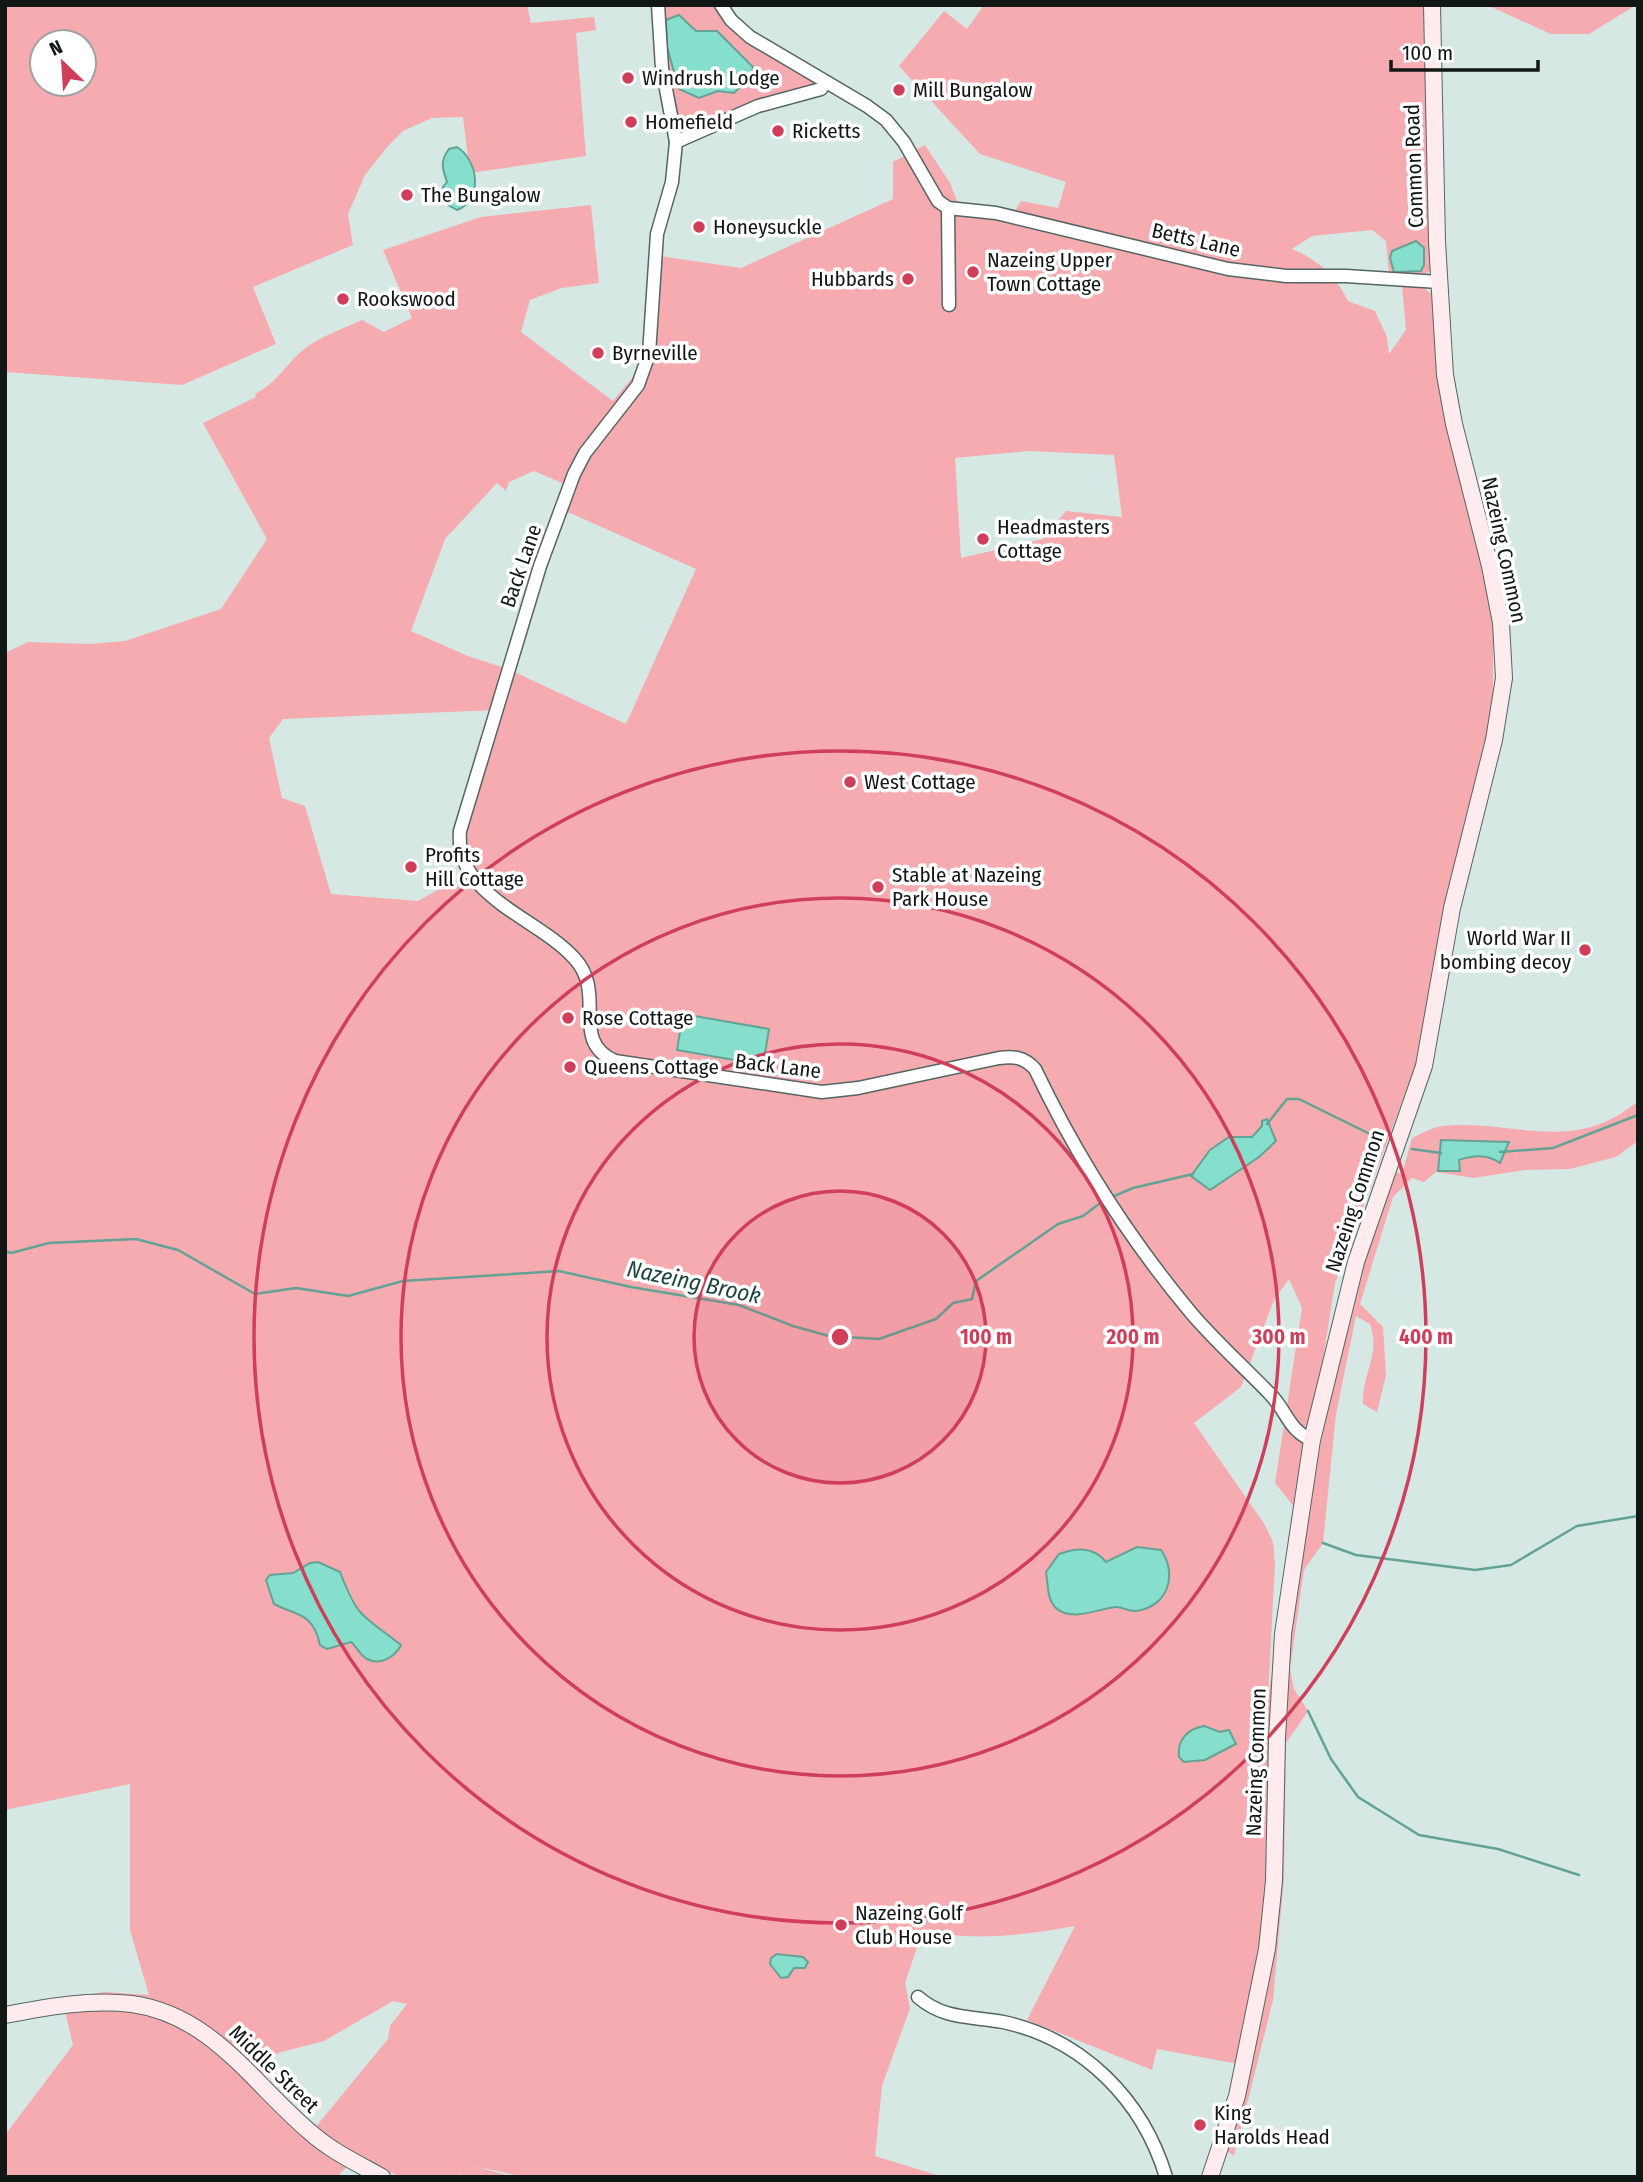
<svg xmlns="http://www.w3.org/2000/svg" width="1643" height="2182" font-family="'Fira Sans Condensed',sans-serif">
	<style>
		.green { fill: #f6abb1; fill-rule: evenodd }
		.water { fill: #86dfcc; stroke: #63a395; stroke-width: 2 }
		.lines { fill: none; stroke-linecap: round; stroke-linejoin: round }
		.stream { stroke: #63a395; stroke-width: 2.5 }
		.street-casing { stroke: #556561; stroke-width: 15 }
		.secondary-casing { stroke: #556561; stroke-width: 18 }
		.street { stroke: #fff; stroke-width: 12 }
		.secondary { stroke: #feebed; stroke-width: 16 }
		.ring { fill: none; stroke: #cf3f5a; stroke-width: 3.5 }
		.poi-dot { fill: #cf3f5a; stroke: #fff; stroke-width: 2.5 }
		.labels { text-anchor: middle; stroke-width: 7; stroke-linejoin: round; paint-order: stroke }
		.poi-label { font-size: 21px; fill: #101715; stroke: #fff; text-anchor: start }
		.street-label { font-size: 21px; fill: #101715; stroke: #fff }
		.water-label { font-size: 23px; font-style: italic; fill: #1c453d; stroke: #fff }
		.centre { fill: #cf3f5a; stroke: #fff; stroke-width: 3.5 }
		.ring-label { font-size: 21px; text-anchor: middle; font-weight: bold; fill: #cf3f5a; stroke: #fff; stroke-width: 7; stroke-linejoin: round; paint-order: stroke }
	</style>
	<rect width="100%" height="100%" fill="#d6e8e4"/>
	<g class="green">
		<path d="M5,5H527L531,23L594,17L596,30L576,33L586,156L470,173L463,117L432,118L403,131L388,146L365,175L348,214L353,245L253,287L276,344L182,385L5,372ZM42,42H84V84H42Z"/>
		<path d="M656,5H723L731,20L835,89L751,113L671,148Z"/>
		<path d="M984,5H1427L1431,270L1424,275L1389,274L1386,241L1372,230L1312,236L1292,249C1317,259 1336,276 1348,301L1375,311L1387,337L1389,354L1406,330L1402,285L1422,286L1433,295L1493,624V707L1422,1047L1335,1283L1299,1513L1275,1483L1302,1308L1289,1279L1274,1300L1241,1387L1194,1423L1265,1525L1273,1542L1275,1563L1268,1697L1295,1539L1315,1473L1347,1311L1392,1171L1402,1174L1412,1138C1421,1134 1432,1127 1442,1126C1514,1119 1573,1156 1638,1101V1141L1616,1157L1570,1169L1525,1170L1474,1178L1436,1172L1424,1182L1412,1178L1393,1197L1360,1304L1383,1327L1386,1375L1377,1412L1363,1404C1362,1371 1381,1356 1370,1324L1356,1316L1336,1414L1323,1543L1304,1570L1290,1669L1294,1689L1308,1711L1286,1743L1284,1878L1273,2000L1234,2156L1225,2150L1244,2065L1157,2049L1152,2070L1027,2020L1075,1926C1025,1935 973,1942 923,1930L905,1983L910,2008L882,2086L875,2156L943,2177H525L473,2166L514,2177H459L460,2171L458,2177H401L356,2157L337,2177H5V2135L73,2045L62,1998L105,1992L149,1995L130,1930V1784L5,1810V653L28,642L90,644L125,641L221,609L267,539L203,423L256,397L255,394C277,383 286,364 303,350C320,336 343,329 362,320L384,332L412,318L383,250L481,217L591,205L599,283L562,288L530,300L521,332L613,401L636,373L646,379L660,256L741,268L893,199V162L925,145L950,183L963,216L1009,221L1021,201L1058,208L1066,182L980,154L899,66L944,11L967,29ZM1030,451L1114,455L1122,517L1066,511L1043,539L961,558L955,458ZM534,471L569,486L561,509L696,569L626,724L508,669L468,656L411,631L445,539L497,483L506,491L509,482ZM495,710L462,847L469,866L452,882L418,901L331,894L305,806L282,798L269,738L283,719ZM683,1014L769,1029L763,1064L677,1050ZM393,2001L407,2004L390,2026L388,2039L314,2129L284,2103L260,2068L278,2053L324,2041Z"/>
		<path d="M1487,5H1636L1589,34H1551Z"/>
	</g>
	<g class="water">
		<path d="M679,15L696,31H717L753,67L751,76L734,93L718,91L699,98L679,89L667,47L666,20Z"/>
		<path d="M457,147C479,161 483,200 457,210L448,205L443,187L447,182C443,170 439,162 449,149Z"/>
		<path d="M1416,241L1424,248V265L1421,271L1394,272L1390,258L1392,251Z"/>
		<path d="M683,1014L769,1029L763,1065L677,1050Z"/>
		<path d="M1267,1119L1276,1141L1259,1157L1210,1190L1191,1176L1210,1150L1229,1137H1252L1262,1126V1121Z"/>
		<path d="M1441,1140L1509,1142L1500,1163C1488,1154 1473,1155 1459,1160L1460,1171H1438Z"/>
		<path d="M1137,1547L1161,1550C1178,1574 1168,1607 1136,1611C1128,1612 1122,1606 1115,1607C1098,1609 1071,1622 1056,1608C1047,1600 1048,1584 1046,1572L1059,1554C1077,1548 1093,1546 1106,1562Z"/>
		<path d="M318,1562L340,1572C359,1621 362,1614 401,1645C395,1657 380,1666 367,1659C360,1655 357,1647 351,1642L327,1649L320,1645C313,1612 297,1616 274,1604L266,1580L270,1575L293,1573L310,1563Z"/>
		<path d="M1204,1726L1220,1732L1229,1730L1236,1744L1205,1760L1184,1762L1179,1757C1177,1739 1188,1729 1204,1726Z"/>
		<path d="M777,1954L803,1957L808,1962L805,1968H794L788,1977L781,1978L770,1964L771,1958Z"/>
	</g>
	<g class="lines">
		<g class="stream">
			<path d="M1267,1124L1287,1099H1299L1382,1140"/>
			<path d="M1412,1149L1441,1153"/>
			<path d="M1500,1152L1553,1148L1638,1115"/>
			<path d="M1112,1197L1133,1188L1193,1174"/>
			<path d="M5,1251L11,1253L49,1243L136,1239L178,1250L255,1294L296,1288L348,1296L403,1281L559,1271L631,1287L739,1305L793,1326L829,1336L879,1339L936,1319L953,1303L972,1299L976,1281L1058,1224L1083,1216L1103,1201"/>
			<path d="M1323,1543L1356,1555L1475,1570L1511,1565L1577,1526L1638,1516"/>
			<path d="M1308,1711L1331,1759L1358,1797L1419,1835L1498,1849L1579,1875"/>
		</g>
		<defs>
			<g id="street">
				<path d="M658,5L662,68L676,142L672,182L657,234L649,354L638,385L585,453L574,474L540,566L460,831C454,897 538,917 575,959C607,994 569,1041 615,1061L822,1092L858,1088L999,1058C1014,1056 1024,1057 1035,1069C1076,1155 1131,1241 1192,1314C1217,1343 1244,1367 1270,1394C1287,1411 1288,1430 1312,1440"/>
				<path d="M721,5L731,20L750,37L867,106L886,120L904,142L938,201L948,208L996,213L1228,269L1286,276H1346L1439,282"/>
				<path d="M676,142L758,106L821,89L826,82"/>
				<path d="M948,208L949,305"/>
				<path d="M918,1997C944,2020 972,2016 1003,2022C1083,2039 1143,2100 1166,2177"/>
			</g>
			<g id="secondary">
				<path d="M5,2015C47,2007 89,1999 132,2004C212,2015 253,2084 310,2132C331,2151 357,2163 382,2177"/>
				<path d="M1210,2177L1237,2096L1267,1949L1274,1881L1277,1738L1283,1634L1312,1440L1356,1262L1424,1066L1452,908L1494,740L1504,678L1501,623L1490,566L1454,424L1445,375L1437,242L1432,5"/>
			</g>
		</defs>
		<use href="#street" class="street-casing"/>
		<use href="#secondary" class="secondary-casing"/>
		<use href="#street" class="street"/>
		<use href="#secondary" class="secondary"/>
	</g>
	<circle cx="840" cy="1337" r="146" fill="#cf3f5a" fill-opacity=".12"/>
	<g class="ring">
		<circle cx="840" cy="1337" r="146"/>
		<circle cx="840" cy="1337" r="293"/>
		<circle cx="840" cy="1337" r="439"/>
		<circle cx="840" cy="1337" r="586"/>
	</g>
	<g class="poi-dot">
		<circle cx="628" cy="78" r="7"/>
		<circle cx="899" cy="90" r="7"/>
		<circle cx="631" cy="122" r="7"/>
		<circle cx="778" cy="131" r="7"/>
		<circle cx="407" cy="195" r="7"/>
		<circle cx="699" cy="227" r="7"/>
		<circle cx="973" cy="272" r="7"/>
		<circle cx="908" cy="279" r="7"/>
		<circle cx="343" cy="299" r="7"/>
		<circle cx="598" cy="353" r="7"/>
		<circle cx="983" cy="539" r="7"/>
		<circle cx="850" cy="782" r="7"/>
		<circle cx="411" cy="867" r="7"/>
		<circle cx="878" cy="887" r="7"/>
		<circle cx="1585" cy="950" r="7"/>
		<circle cx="568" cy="1018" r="7"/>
		<circle cx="570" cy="1067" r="7"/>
		<circle cx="841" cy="1925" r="7"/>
		<circle cx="1200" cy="2125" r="7"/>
	</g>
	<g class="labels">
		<g class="poi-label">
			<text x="642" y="85">Windrush Lodge</text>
			<text x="913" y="97">Mill Bungalow</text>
			<text x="645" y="129">Homefield</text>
			<text x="792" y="138">Ricketts</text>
			<text x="421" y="202">The Bungalow</text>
			<text x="713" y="234">Honeysuckle</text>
			<text x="987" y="267">Nazeing Upper<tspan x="987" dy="24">Town Cottage</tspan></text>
			<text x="894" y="286" text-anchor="end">Hubbards</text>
			<text x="357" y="306">Rookswood</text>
			<text x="612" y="360">Byrneville</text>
			<text x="997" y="534">Headmasters<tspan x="997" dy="24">Cottage</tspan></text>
			<text x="864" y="789">West Cottage</text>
			<text x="425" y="862">Profits<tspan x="425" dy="24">Hill Cottage</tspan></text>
			<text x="892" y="882">Stable at Nazeing<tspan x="892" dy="24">Park House</tspan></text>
			<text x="1571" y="945" text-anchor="end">World War II<tspan x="1571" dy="24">bombing decoy</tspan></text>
			<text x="582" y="1025">Rose Cottage</text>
			<text x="584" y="1074">Queens Cottage</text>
			<text x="855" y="1920">Nazeing Golf<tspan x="855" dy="24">Club House</tspan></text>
			<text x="1214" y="2120">King<tspan x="1214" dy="24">Harolds Head</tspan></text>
		</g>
		<g class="street-label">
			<text transform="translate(1414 166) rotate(-92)" y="7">Common Road</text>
			<text transform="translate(1196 240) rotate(13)" y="7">Betts Lane</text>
			<text transform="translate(1504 550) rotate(78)" y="7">Nazeing Common</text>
			<text transform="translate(521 566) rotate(-71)" y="7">Back Lane</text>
			<text transform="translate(778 1066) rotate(7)" y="7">Back Lane</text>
			<text transform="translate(1355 1201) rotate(-72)" y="7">Nazeing Common</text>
			<text transform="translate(1256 1762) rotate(-88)" y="7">Nazeing Common</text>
			<text transform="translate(274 2069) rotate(44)" y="7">Middle Street</text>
		</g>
		<g class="water-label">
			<text transform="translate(694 1282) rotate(12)" y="8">Nazeing Brook</text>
		</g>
	</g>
	<circle cx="840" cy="1337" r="10" class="centre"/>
	<g class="ring-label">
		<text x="986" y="1344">100 m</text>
		<text x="1133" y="1344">200 m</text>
		<text x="1279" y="1344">300 m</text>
		<text x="1426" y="1344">400 m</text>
	</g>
	<rect width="1643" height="2182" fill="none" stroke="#101715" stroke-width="14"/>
	<g transform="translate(63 63) rotate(335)"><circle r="33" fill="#ffffff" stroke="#9fa2a1" stroke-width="2"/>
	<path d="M0-5L12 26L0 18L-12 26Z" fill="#cf3f5a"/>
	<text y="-10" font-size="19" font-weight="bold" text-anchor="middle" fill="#101715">N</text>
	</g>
	<path d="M1391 60v10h147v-10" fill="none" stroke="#101715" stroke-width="3.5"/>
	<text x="1402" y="60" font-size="21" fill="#101715" stroke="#ffffff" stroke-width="5" paint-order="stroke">100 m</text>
</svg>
